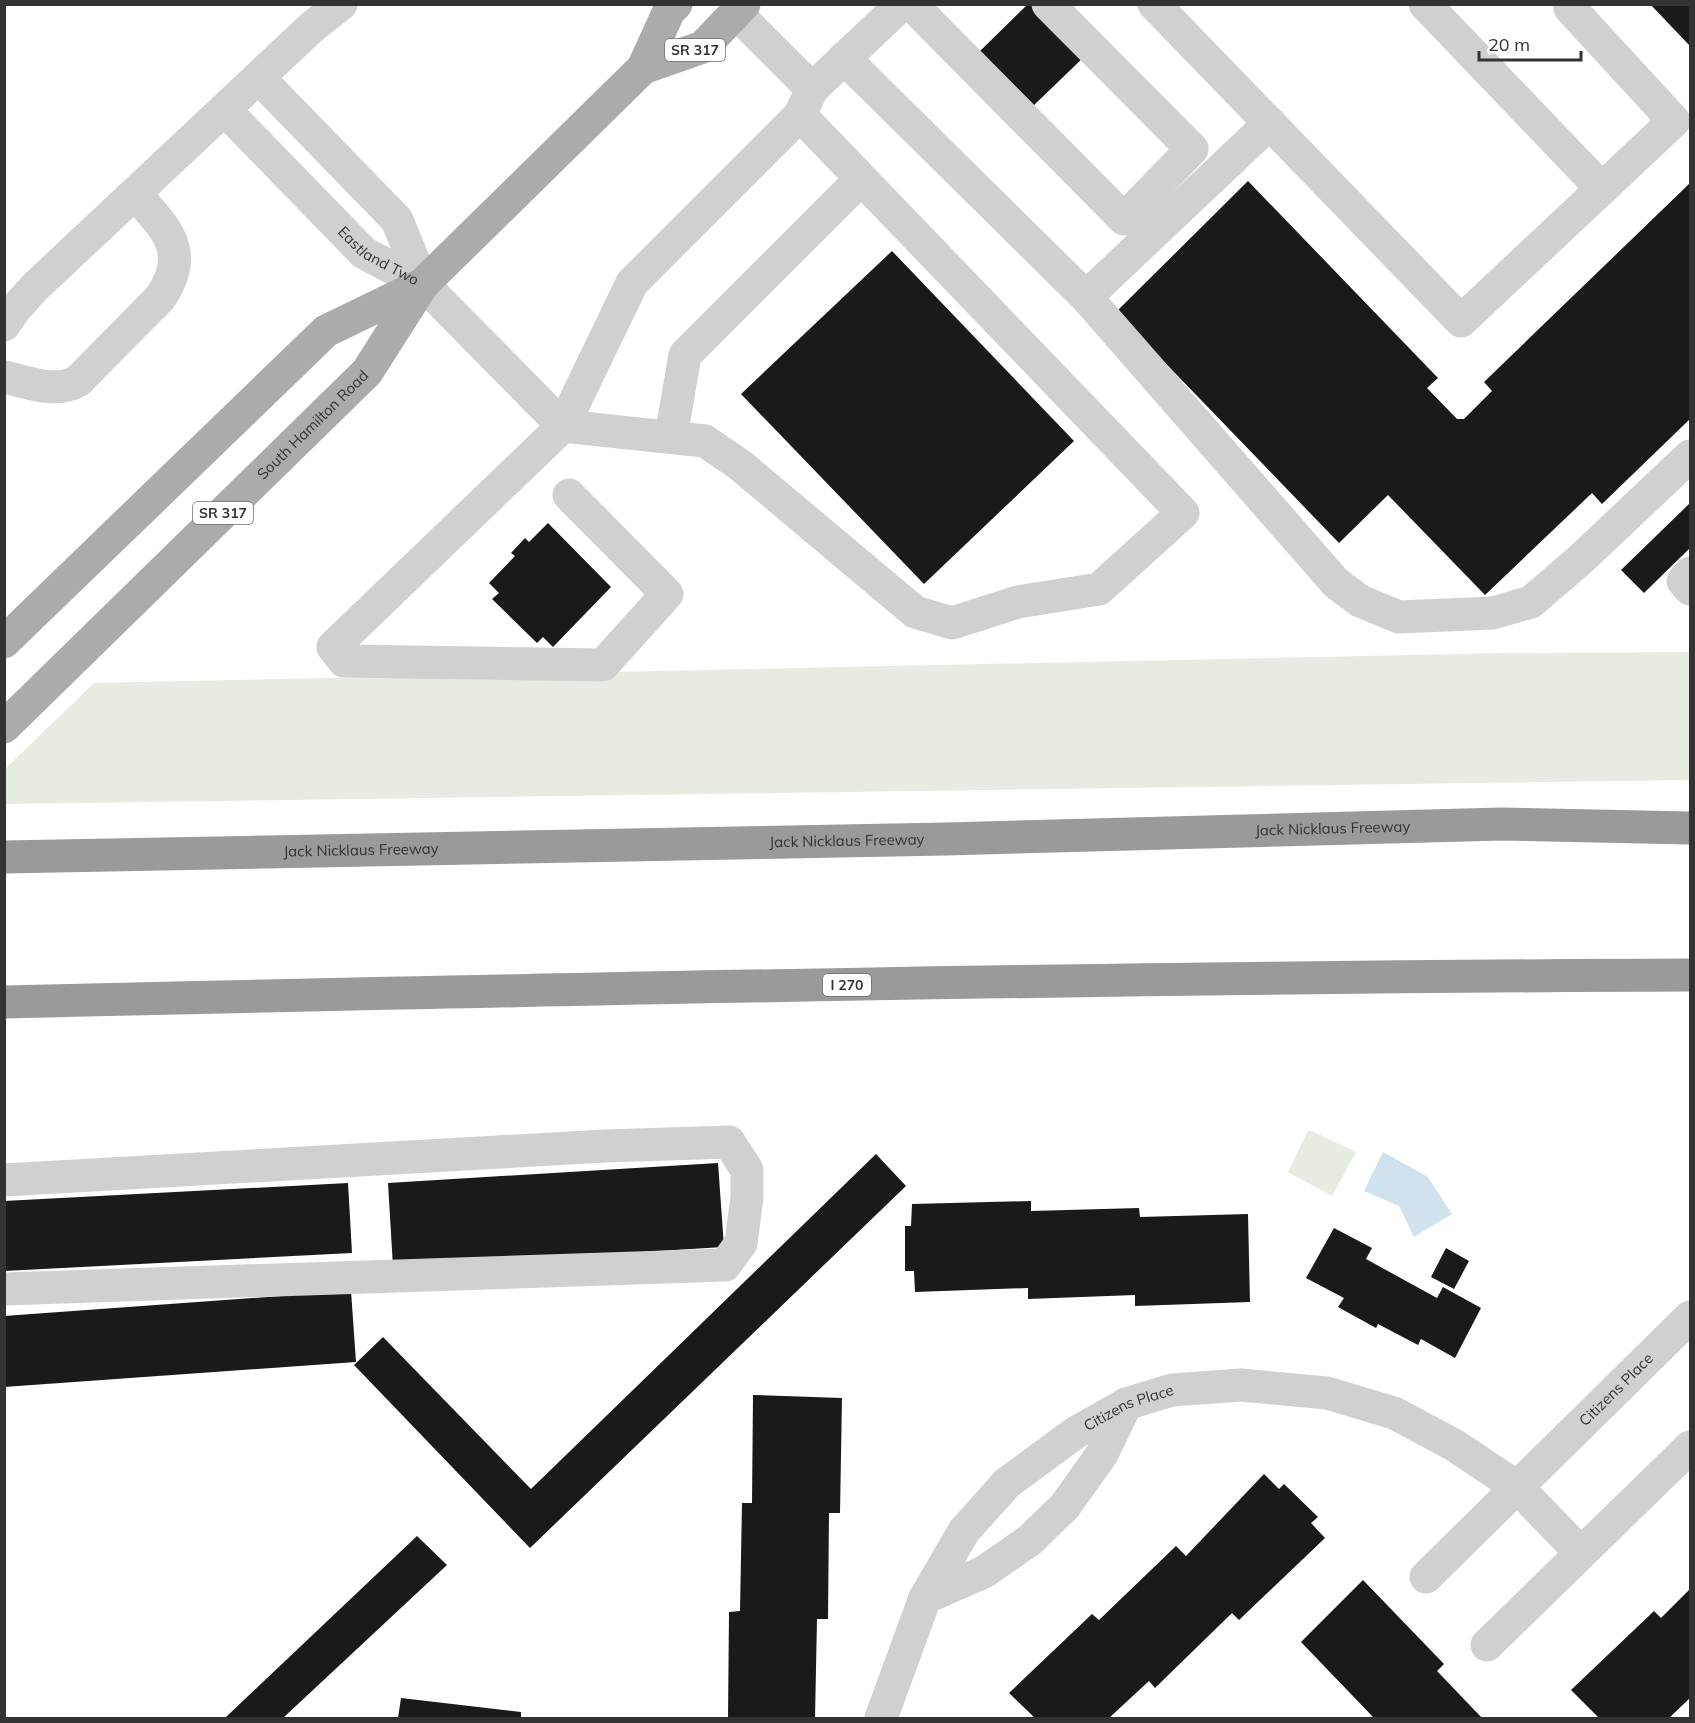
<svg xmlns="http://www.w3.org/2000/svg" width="1695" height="1723" font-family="Mulish,sans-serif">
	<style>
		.green { fill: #e6ecdf }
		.water { fill: #cfe2ee }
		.building { fill: #1a1a1a }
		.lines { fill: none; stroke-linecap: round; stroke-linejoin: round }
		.minor { stroke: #d0d0d0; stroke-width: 33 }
		.major { stroke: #ababab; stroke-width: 33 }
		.highway { stroke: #9a9a9a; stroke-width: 33 }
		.labels { text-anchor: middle; stroke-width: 6; stroke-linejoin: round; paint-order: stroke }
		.shield { fill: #fff; stroke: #707070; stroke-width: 1.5 }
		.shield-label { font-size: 14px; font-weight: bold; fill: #333 }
		.street-label { font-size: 15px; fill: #333; stroke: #fff }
	</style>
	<rect width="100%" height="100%" fill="#fff"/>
	<g class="green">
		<path d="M1690,652V780L5,804V769L94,683L1506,653Z"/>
		<path d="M1308,1131H1312L1356,1152L1332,1196L1288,1172Z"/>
	</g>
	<path class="water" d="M1383,1152L1428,1177L1452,1214L1414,1237L1399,1206L1364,1191Z"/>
	<g class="building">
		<path d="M1028,4H1038L1087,54L1031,108L978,53Z"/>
		<path d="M1650,4H1690V46Z"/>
		<path d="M1248,181L1438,378L1427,388L1457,419H1464L1492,391L1484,382L1690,183V419L1602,504L1592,493L1485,595L1388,495L1339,543L1116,312Z"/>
		<path d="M892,251L1074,441L924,584L741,394Z"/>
		<path d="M1690,503V548L1644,593L1621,570Z"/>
		<path d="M548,523L611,587L553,647L543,637L537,643L492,599L499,593L489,583L515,556L511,553L525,538L529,542Z"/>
		<path d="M876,1154L906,1186L530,1548L354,1365L383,1337L531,1489Z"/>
		<path d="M718,1163L724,1247L393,1267L388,1183Z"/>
		<path d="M348,1183L352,1253L4,1271V1201Z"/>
		<path d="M1031,1201V1211L1139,1208L1140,1217L1248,1214L1250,1302L1135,1306V1295L1028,1299V1288L915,1292L914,1271H905V1226H911L912,1204Z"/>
		<path d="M1334,1228L1372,1248L1366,1259L1437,1298L1443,1287L1481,1308L1455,1358L1421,1339L1418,1345L1378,1324L1376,1328L1338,1307L1344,1298L1306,1278Z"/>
		<path d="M1446,1248L1469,1261L1454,1289L1431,1277Z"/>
		<path d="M351,1291L356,1362L4,1387V1316Z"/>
		<path d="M753,1395L842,1398L840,1513H829L828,1619H817L815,1718H728L729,1612L740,1611L742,1503H752Z"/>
		<path d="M1264,1474L1279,1489L1284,1484L1318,1517L1311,1523L1325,1538L1239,1620L1232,1613L1155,1688L1149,1681L1109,1718H1035L1009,1693L1092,1614L1099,1620L1176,1546L1186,1556Z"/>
		<path d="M417,1536L447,1565L283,1718H227L226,1717Z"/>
		<path d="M1363,1580L1444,1664L1437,1671L1482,1718H1374L1301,1642Z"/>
		<path d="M1690,1589V1698L1669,1718H1599L1571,1690L1654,1611L1661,1618Z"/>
		<path d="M401,1698L521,1712V1718H398Z"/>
	</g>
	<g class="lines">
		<g class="minor">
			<path d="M911,4L1124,219L1192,149L1048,4"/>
			<path d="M1154,4L1461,321L1674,121L1570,8"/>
			<path d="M1425,4L1602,189"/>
			<path d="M736,13L812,89"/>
			<path d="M844,58L1086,297"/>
			<path d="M259,78L397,220L423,284"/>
			<path id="s1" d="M225,110L364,253L423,284L563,426L705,441L740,465L915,612L952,623L1018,602L1099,589L1183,513L800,115"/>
			<path d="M1270,123L1086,297L1336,583L1360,601L1399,617L1493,613L1531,602L1581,559L1690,456"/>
			<path d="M4,325L15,309L35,287L312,27L341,4"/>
			<path d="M4,377C28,382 55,394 78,381L160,298C192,251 166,229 135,194"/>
			<path d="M671,437L685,355L861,179"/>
			<path d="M569,495L667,594L603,665L344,661L333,647L563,426L632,283L800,115L812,89L902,4"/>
			<path d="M1690,573L1683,581L1690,589"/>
			<path d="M4,1180L605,1146L729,1142L747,1170V1197L741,1243L725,1265L4,1289"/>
			<path id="s2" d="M1426,1577L1690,1317"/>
			<path d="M925,1598L984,1572L1030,1540L1065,1506L1102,1454L1126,1404"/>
			<path d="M1487,1645L1690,1447"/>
			<path id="s3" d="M881,1718L925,1598L964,1531L1007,1483L1075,1433L1126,1404L1172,1390L1241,1385L1327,1393L1394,1413L1454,1445L1517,1487L1581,1553"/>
		</g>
		<g class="major">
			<path d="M643,68L703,47L744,4"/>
			<path d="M4,642L326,331L423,284"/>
			<path id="s4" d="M4,727L367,372L423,284L643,68L669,11L676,4"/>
		</g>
		<g class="highway">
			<path id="s5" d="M4,857L946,839L1502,824L1690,828"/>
			<path d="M4,1002C566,989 1128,977 1690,975"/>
		</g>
	</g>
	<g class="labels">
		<g class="shield">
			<rect x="665" y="39" width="60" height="22" rx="4.5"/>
			<rect x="193" y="502" width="60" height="22" rx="4.5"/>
			<rect x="823" y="974" width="48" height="22" rx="4.5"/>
		</g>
		<g class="shield-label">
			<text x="695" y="55">SR 317</text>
			<text x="223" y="518">SR 317</text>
			<text x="847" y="990">I 270</text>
		</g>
		<g class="street-label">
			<text dy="5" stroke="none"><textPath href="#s1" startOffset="213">Eastland Two</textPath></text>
			<text dy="5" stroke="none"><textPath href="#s4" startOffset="432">South Hamilton Road</textPath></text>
			<text dy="5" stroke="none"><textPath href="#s5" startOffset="1329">Jack Nicklaus Freeway</textPath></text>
			<text dy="5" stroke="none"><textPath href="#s5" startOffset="843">Jack Nicklaus Freeway</textPath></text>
			<text dy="5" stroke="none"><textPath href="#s5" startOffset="357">Jack Nicklaus Freeway</textPath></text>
			<text dy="5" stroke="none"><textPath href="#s2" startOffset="267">Citizens Place</textPath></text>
			<text dy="5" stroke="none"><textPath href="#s3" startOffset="414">Citizens Place</textPath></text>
		</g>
	</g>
	<rect width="1695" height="1723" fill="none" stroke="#333333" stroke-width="12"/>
	<path d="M1479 51v9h102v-9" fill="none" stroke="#333333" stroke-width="3"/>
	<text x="1488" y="51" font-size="18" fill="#333333" stroke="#ffffff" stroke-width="4.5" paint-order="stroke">20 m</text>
</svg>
